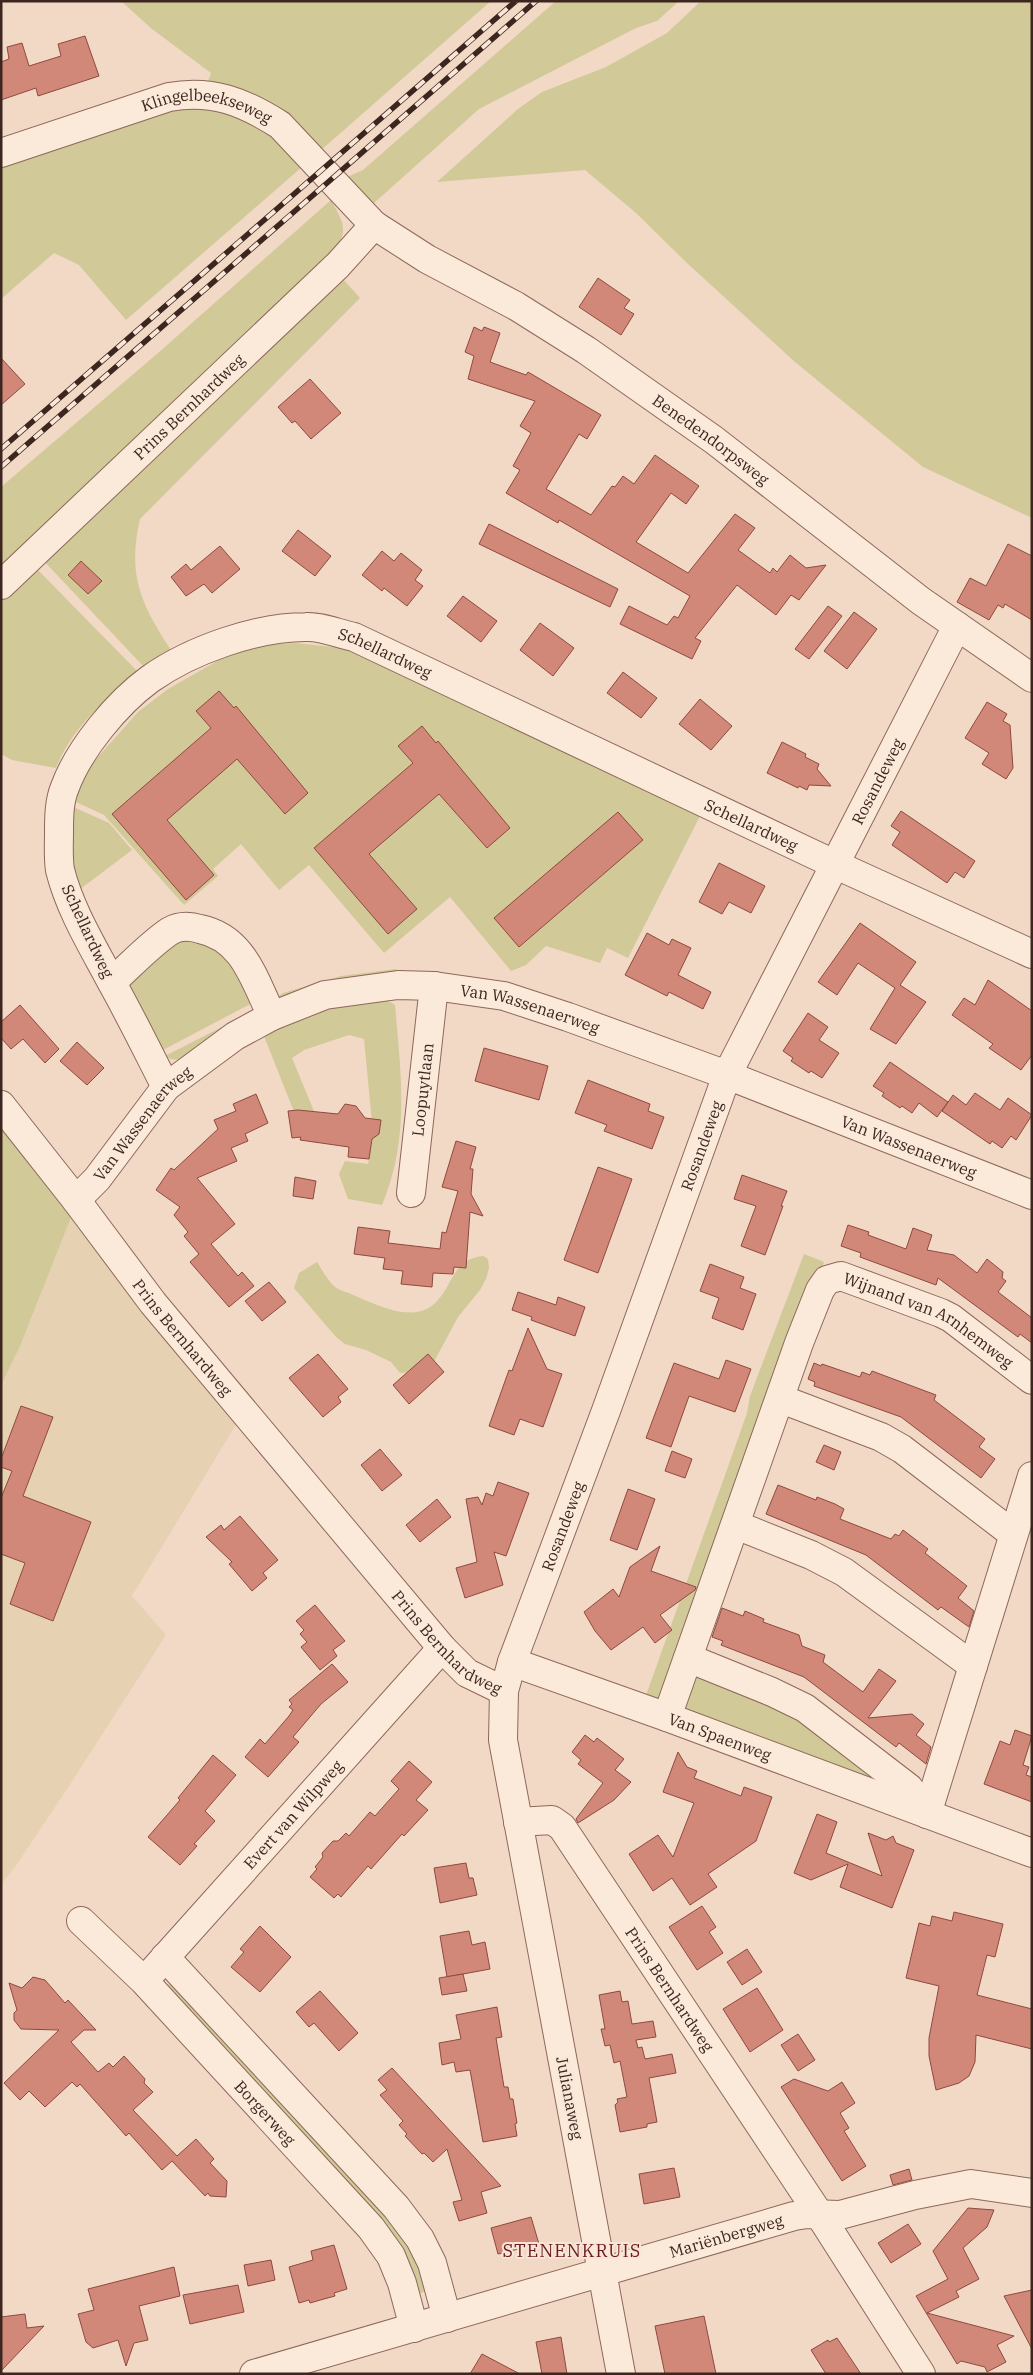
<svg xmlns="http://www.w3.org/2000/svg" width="1033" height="2375" font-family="'IBM Plex Serif',serif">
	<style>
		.farmland { fill: #e7d1b3 }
		.green { fill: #d1c998 }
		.building { fill: #d28879; stroke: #8f493e }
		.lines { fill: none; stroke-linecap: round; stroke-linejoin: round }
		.minor-casing { stroke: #8e685a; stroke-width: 30 }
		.minor { stroke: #fbe9da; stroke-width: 28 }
		.rail-casing { stroke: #3d261f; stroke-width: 5.5 }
		.rail { stroke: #f8e6d6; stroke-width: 4; stroke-dasharray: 11; stroke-linecap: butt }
		.labels { text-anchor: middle; stroke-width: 4; stroke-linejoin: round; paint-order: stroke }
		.street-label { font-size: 16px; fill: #3d261f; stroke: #f8e6d6 }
		.neighbourhood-label { font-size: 18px; letter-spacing: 1px; fill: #6d1b1f; stroke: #f8e6d6 }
	</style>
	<rect width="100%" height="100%" fill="#f1d9c6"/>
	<path class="farmland" d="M1,1127L240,1418L132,1596L166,1635L71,1783L15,1867L1,1884Z"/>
	<g class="green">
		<path d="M121,1H491L320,151L207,84L211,73L152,29Z"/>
		<path d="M556,1H679L657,21L636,28L479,109L374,203L345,178L363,170Z"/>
		<path d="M701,1H1032V518L923,467L795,362L687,263L636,213L585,170L437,182L518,109L542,92L606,67L667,33Z"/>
		<path d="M211,105L279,136L302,167L126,320L79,265L54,253L1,299V164L153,113Z"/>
		<path d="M331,200C346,228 347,227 334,257L1,575V487L158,353Z"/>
		<path d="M342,278L360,298L140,519C127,575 141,604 171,650L145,668L41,558Z"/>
		<path d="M33,565L139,673C105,700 72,727 56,768L12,760L1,754V595Z"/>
		<path d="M295,643L342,648L571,753L700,816L628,958L607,948L600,963L546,946L526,965L511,971L450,897L384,953L309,865L279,890L241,844L213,869L218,876L184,905L104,815L72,800L81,776L138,712L168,689L233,652L252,646Z"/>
		<path d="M71,806L109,823L132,850L75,893L73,877Z"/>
		<path d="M169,940L220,941L256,1001L161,1051L127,992L130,973Z"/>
		<path d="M396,969L400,975L282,1000L276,998L283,993L341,976Z"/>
		<path d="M388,1001L395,1005C401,1076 410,1138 382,1205L348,1199L339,1174L345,1161L368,1164L373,1133L364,1039L349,1035L304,1050L292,1058L318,1121L302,1132L264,1036L287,1024L342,1005Z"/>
		<path d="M259,1008L181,1060L171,1059L165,1056Z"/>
		<path d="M1,1127L73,1212L20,1346L1,1385Z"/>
		<path d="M804,1254L824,1262L659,1703L645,1698L724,1478L747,1413L750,1396Z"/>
		<path d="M483,1256L488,1259L489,1268L486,1279L480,1290L458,1317L429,1371L400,1373L391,1362L366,1350L345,1344L336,1337L294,1288L299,1273L317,1262C322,1270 328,1281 335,1287C340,1291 348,1292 353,1295C375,1304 411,1323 433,1305C454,1287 451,1259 483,1256Z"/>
		<path d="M695,1673L768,1695L887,1788L678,1712Z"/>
		<path d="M171,1982L410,2237L426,2291L418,2294L165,1992L167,1986Z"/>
	</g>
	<g class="building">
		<path d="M85,36L99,76L38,96L36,88L1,100V62L9,59L7,47L22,43L29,66L61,56L58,44Z"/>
		<path d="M598,278L630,300L624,308L634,314L621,335L579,307Z"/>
		<path d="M474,327L482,331L484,327L500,333L490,362L526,375L528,372L601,415L587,439L579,434L546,489L591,515L612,486L615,487L623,476L634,484L655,455L699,486L686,504L671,493L636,542L688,573L735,514L755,528L738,550L770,573L773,568L777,572L790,555L806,568L826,565L799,600L791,595L776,615L737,585L695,638L701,641L692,659L620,624L629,606L667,625L674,616L678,618L690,596L559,520L558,523L506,493L520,470L513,466L531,433L520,426L535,401L468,379L474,356L465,352Z"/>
		<path d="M1,358L25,384L1,405Z"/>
		<path d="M310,379L341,413L311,439L295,421L292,423L278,407Z"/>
		<path d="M489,524L618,589L610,607L479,544Z"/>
		<path d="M298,530L331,556L315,576L282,551Z"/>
		<path d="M1008,544L1032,556V620L1005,604L1003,608L998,605L989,620L957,602L970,578L986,586Z"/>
		<path d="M220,546L240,569L212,593L204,584L186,596L171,577L186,564L191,570Z"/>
		<path d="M382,551L394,561L401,553L422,570L415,580L423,586L407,606L384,588L382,591L362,575Z"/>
		<path d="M81,561L102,581L88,594L68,575Z"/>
		<path d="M463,596L497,621L481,642L447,616Z"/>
		<path d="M828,606L842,616L809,659L795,649Z"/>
		<path d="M854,612L877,629L847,669L824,651Z"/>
		<path d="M540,623L574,648L553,676L520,650Z"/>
		<path d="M623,672L657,698L641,718L607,693Z"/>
		<path d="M219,691L234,708L236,706L308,793L285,814L237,759L167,820L214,875L186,900L112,814L211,728L196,711Z"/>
		<path d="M700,699L732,726L711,750L679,724Z"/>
		<path d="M987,702L1007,714L1003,721L1010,725L1013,768L1006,779L982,764L989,753L965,738Z"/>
		<path d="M422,726L436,743L438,741L510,828L487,848L439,794L369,854L417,909L388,934L314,848L413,763L398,746Z"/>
		<path d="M782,742L806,754L805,757L819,764L817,769L831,786L809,785L807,790L799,786L798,788L767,773Z"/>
		<path d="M901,811L975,861L964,878L955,872L947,883L892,845L900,832L891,826Z"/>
		<path d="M618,812L643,840L519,947L494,918Z"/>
		<path d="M719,863L765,886L751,913L729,902L722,914L699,902Z"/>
		<path d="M860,923L916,962L900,985L926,1002L896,1044L870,1029L895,988L858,963L837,995L818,982Z"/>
		<path d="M647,933L669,945L672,939L691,948L678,975L711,992L703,1009L669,992L667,996L625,975Z"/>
		<path d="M988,980L1032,1011V1055L1021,1070L989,1048L993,1044L952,1015L964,998L975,1005Z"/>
		<path d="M20,1005L59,1049L45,1063L23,1039L11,1049L1,1038V1022Z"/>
		<path d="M808,1013L828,1027L819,1040L839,1053L822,1078L811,1071L809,1073L791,1061L793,1058L783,1051Z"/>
		<path d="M77,1042L104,1068L87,1085L60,1061Z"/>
		<path d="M484,1048L548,1066L539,1100L475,1081Z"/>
		<path d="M890,1062L948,1102L937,1117L919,1103L912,1113L902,1106L900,1108L882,1096L884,1093L873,1086Z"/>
		<path d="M588,1080L650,1104L648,1111L664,1117L652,1149L604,1131L607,1125L575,1113Z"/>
		<path d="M975,1093L1000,1110L1008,1098L1032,1115L1016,1140L1011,1136L1002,1148L992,1141L990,1144L942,1111L953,1095L966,1105Z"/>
		<path d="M256,1094L268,1123L245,1134L248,1141L231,1148L237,1161L197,1178L235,1224L211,1244L238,1276L242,1272L254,1286L229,1307L190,1262L199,1254L184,1236L188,1232L174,1215L180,1207L156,1190L171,1168L174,1170L218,1129L214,1120L236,1111L233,1104Z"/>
		<path d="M345,1104L356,1106L365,1118L381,1120L379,1134L372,1139L369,1159L348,1157L349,1147L300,1140L301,1137L292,1138L288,1111L298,1110L338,1114Z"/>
		<path d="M456,1141L476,1147L470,1169H473L471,1194L483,1216L470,1212L466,1268L454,1267L453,1274L433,1273L432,1287L401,1284L403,1271L383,1269L385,1258L354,1254L358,1227L390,1231L388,1243L440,1249L442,1232L446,1233L458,1191L442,1187Z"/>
		<path d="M598,1167L632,1179L598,1273L564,1260Z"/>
		<path d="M742,1175L787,1191L781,1206H783L765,1255L741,1246L756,1206L734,1199Z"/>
		<path d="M295,1177L316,1181L313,1199L293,1196Z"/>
		<path d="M848,1225L869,1232L868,1235L906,1249L913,1228L932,1235L927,1250L954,1255L977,1273L987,1259L1003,1272L1002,1278L1006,1281L998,1292L1032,1318V1343L1020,1334L1018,1337L938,1278L936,1285L860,1257L861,1253L841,1246Z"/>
		<path d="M710,1264L744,1277L740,1288L756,1294L743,1330L712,1318L719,1298L700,1291Z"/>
		<path d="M269,1282L286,1302L262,1321L245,1301Z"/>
		<path d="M518,1292L556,1305L558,1297L585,1307L575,1336L531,1320L532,1317L512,1310Z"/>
		<path d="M528,1328L547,1369L562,1374L543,1427L520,1419L514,1435L489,1426L509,1370L512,1371Z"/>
		<path d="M318,1354L348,1389L338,1397L341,1402L323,1417L289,1378Z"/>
		<path d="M428,1354L444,1372L409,1404L393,1385Z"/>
		<path d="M726,1360L751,1369L735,1412L689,1396L671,1447L646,1438L674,1363L719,1379Z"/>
		<path d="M814,1363L821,1366L822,1364L860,1377L862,1372L870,1375L872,1371L936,1395L934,1400L985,1439L979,1447L995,1459L981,1478L901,1417L814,1386L815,1382L808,1379Z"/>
		<path d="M21,1406L53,1417L23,1496L91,1522L53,1621L10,1604L25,1563L1,1554V1498L12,1471L1,1467V1459Z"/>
		<path d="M824,1445L841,1452L834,1470L816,1462Z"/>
		<path d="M380,1449L402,1475L382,1491L361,1465Z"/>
		<path d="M672,1451L692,1459L685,1478L665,1471Z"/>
		<path d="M498,1482L529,1493L506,1556L494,1552L503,1585L465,1598L456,1568L477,1562L466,1499L478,1497L482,1505L486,1493L493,1496Z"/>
		<path d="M778,1485L816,1500L817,1497L835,1504L844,1509L840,1519L891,1539L895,1534L899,1536L903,1530L928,1549L925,1553L967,1586L958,1598L974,1611L969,1627L941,1607L938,1610L866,1555L766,1514Z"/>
		<path d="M628,1489L655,1499L637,1550L610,1540Z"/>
		<path d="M437,1499L451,1517L420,1542L406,1525Z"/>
		<path d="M240,1516L278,1560L263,1573L267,1578L252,1591L229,1564L232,1562L206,1537L221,1525L224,1530Z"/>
		<path d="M660,1546L651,1571L696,1587L695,1590L660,1615L672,1630L655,1643L643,1627L611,1650L595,1631L584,1612L613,1589L619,1597L630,1567Z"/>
		<path d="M315,1605L345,1641L333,1650L337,1656L320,1670L301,1647L307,1642L300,1634L304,1630L296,1621Z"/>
		<path d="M722,1608L743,1616L745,1611L764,1619L763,1622L799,1635L802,1646L825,1655L823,1662L863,1692L879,1669L896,1681L868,1718L912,1714L924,1724L916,1735L931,1747L926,1764L899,1743L896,1747L804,1677L721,1645L723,1641L712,1637Z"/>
		<path d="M332,1664L348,1682L321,1704L293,1737L299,1742L268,1777L245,1757L260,1739L265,1744L289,1716L293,1710L289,1707L292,1704L289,1700Z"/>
		<path d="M1015,1730L1032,1736L1023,1765L1029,1767L1026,1775L1032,1777V1802L984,1784L1000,1741L1010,1745Z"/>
		<path d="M585,1735L594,1742L597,1738L624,1759L615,1770L631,1782L614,1800L578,1823L576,1819L603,1783L578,1764L581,1760L572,1752Z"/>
		<path d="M678,1752L687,1767L697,1771L694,1778L741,1796L744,1787L772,1797L756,1841L708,1874L717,1887L690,1905L672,1878L653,1891L629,1854L658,1835L673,1857L694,1803L663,1792Z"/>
		<path d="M213,1755L236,1775L205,1811L215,1821L194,1844L197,1846L180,1865L148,1837L180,1800L178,1798Z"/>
		<path d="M409,1761L432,1782L416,1800L428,1810L404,1836L402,1834L371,1869L368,1866L341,1897L338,1894L334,1898L310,1877L317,1869L315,1867L323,1857L322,1853L333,1841H338L346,1833L349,1836L370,1812L375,1816L399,1789L391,1781Z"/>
		<path d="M817,1814L837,1822L826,1853L882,1876L868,1833L886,1840L893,1836L896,1843L914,1850L892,1908L840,1887L848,1864L811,1880L794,1873Z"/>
		<path d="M466,1863L469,1878H473L477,1895L440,1903L434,1868Z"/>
		<path d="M702,1906L716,1927L709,1932L723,1953L697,1970L669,1927Z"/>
		<path d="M954,1912L1003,1924L995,1957L987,1955L977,1995L1032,2009V2049L976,2035L975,2062L969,2076L959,2083L936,2090L929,2056V2038L939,1986L906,1978L919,1923L930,1926L932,1916L952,1921Z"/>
		<path d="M260,1926L291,1957L260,1992L231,1967L244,1952L240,1949Z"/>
		<path d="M469,1931L472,1945L485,1942L490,1969L447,1977L440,1936Z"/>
		<path d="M747,1949L762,1972L742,1985L727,1962Z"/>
		<path d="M463,1974L467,1991L442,1995L439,1978Z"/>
		<path d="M33,1977L45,1980L65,2003L68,2000L96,2030H84L71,2042L98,2072L109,2063L113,2067L124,2056L145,2079L144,2083L153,2092L133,2110L177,2156L196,2139L214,2159L210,2163L227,2181L226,2197L210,2196L208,2193L205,2196L172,2161L162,2170L129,2133L126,2136L80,2084L77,2087L72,2082L45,2107L29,2091L20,2100L4,2083L59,2030L21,2029L14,2020V2013L17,2010L9,1983L22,1988Z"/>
		<path d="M757,1988L783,2030L750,2052L723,2009Z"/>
		<path d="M320,1991L358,2033L339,2051L314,2023L309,2027L296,2012Z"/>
		<path d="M620,1991L622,2002L628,2001L632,2024L653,2021L656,2037L636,2040L638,2048L642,2047L645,2059L672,2054L676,2073L649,2078L657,2122L647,2124V2127L620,2132L615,2105L618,2102L617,2099L627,2097L620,2061L614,2063L610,2045L605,2046L601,2029H605L599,1995Z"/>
		<path d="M497,2007L502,2037L496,2038L504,2087H508L510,2099H513L517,2123L515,2124L517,2136L483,2142L470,2070L456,2072L454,2062L442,2065L439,2043L461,2039L456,2015Z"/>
		<path d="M798,2034L815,2060L798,2071L781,2045Z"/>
		<path d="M392,2068L501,2186L481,2192L487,2213L459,2221L453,2202L462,2200L447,2149L433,2162L424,2153L422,2154L405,2136L407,2134L399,2125L403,2121L380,2095L387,2090L378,2080Z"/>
		<path d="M794,2079L828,2091L842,2082L855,2103L840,2113L849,2128L844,2131L866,2166L842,2181L781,2087Z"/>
		<path d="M674,2168L680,2197L644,2204L639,2174Z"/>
		<path d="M909,2169L912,2180L893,2185L890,2175Z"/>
		<path d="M968,2208L994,2210L987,2227L963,2248L979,2279L956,2291L959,2297L927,2313L1014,2336L997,2345L1006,2362L987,2372L985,2367L961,2361L957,2364L916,2296L948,2279L933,2251Z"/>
		<path d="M531,2217L539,2244L498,2254L491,2228Z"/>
		<path d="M908,2224L921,2244L891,2263L878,2243Z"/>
		<path d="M334,2245L347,2289L334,2293L335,2296L324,2299L310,2303L309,2300L299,2303L289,2267L313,2260L311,2251Z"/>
		<path d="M271,2260L275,2280L248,2286L244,2265Z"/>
		<path d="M174,2267L180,2296L139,2306L148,2340L134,2343L126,2366L118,2340L93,2348L86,2342L78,2314L94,2310L88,2289Z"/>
		<path d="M238,2285L244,2312L190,2324L183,2295Z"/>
		<path d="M1032,2290V2349L1004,2296Z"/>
		<path d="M25,2314L27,2328L44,2326L1,2371V2317Z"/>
		<path d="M704,2316L716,2374H665L655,2326Z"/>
		<path d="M561,2337L567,2374H542L536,2342Z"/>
		<path d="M837,2338L861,2374H826L811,2350L828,2340L829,2342Z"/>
		<path d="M482,2354L520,2374H470Z"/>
	</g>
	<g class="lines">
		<defs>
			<g id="minor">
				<path id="s1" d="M1,153L169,97C212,89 244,102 280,125L374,225L427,259L516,306L586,350L714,440L921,601L1032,678"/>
				<path id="s2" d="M1,585L338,265L374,225"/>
				<path d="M112,982C130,966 149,945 170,931C179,926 190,926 200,929C244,938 254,980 272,1016"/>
				<path id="s3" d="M166,1087C148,1052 131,1017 112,983C93,947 70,910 60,870C58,858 59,844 59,832C59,818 59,801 65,787C79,749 117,703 150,679C191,650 256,627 306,627C321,626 339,634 354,637L834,864L1032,954"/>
				<path id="s4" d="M1,1105L76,1200L153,1303L442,1648L467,1673L504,1691"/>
				<path id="s5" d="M411,1193L434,986"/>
				<path id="s6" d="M76,1200L97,1179L166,1087L235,1036L272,1016L325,995L398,985L434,986L504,996L568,1017L727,1075L1032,1195"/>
				<path d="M781,1399L881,1437L902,1449L1013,1534"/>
				<path d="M736,1525L811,1555L844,1572L973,1666"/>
				<path d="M688,1658L772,1692L805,1708L909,1788L927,1814"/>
				<path id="s7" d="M512,1662L667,1717L1032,1853"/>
				<path id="s8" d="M667,1717L799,1343L820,1290L827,1280L841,1276L941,1313L951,1318L1032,1380"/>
				<path d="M927,1814L1032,1476"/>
				<path id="s9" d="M518,1822L552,1820L562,1827L819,2214L921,2374"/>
				<path id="s10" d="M81,1921L144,1981L371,2228L391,2256L402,2283L414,2328"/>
				<path d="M165,1957L396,2207L420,2239L432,2263L447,2318"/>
				<path id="s11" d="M153,1971L442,1648"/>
				<path id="s12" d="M254,2374L794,2216L808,2214L840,2215L915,2195L971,2184L1032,2193"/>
				<path id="s13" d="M621,2374L503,1740L504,1691L512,1662L607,1408L727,1075L957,626"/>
			</g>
		</defs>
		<use href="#minor" class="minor-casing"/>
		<use href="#minor" class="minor"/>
		<defs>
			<g id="rail">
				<path d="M1,449L516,1"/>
				<path d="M1,467L536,1"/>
			</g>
		</defs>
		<use href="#rail" class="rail-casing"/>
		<use href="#rail" class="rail"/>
	</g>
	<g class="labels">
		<g class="street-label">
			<text dy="6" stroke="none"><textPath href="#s1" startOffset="216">Klingelbeekseweg</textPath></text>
			<text dy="6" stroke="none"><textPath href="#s2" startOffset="259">Prins Bernhardweg</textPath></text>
			<text dy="6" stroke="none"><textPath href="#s1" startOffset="832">Benedendorpsweg</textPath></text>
			<text dy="6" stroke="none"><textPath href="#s3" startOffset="715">Schellardweg</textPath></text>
			<text dy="6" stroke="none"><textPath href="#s13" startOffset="1679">Rosandeweg</textPath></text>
			<text dy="6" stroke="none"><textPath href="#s3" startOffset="1120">Schellardweg</textPath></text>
			<text transform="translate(88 931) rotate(65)" y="6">Schellardweg</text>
			<text dy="6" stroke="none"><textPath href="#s6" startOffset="538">Van Wassenaerweg</textPath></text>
			<text dy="6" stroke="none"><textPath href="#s5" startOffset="104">Loopuytlaan</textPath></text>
			<text dy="6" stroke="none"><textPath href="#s6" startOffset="102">Van Wassenaerweg</textPath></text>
			<text dy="6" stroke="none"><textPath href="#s13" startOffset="1274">Rosandeweg</textPath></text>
			<text dy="6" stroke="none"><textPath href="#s6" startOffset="942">Van Wassenaerweg</textPath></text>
			<text dy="6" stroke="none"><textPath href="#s8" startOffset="579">Wijnand van Arnhemweg</textPath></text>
			<text dy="6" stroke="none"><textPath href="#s4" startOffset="295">Prins Bernhardweg</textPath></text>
			<text dy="6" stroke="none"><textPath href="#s13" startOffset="869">Rosandeweg</textPath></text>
			<text dy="6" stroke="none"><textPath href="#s4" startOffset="700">Prins Bernhardweg</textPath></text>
			<text dy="6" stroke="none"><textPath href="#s7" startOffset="221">Van Spaenweg</textPath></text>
			<text dy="6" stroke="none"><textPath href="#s11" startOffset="210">Evert van Wilpweg</textPath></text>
			<text dy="6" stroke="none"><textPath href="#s9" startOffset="241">Prins Bernhardweg</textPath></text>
			<text transform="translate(570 2098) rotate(79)" y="6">Julianaweg</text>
			<text dy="6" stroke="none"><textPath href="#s10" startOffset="266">Borgerweg</textPath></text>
			<text dy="6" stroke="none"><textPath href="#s12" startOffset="492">Mariënbergweg</textPath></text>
		</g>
		<g class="neighbourhood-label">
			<text x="572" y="2257">STENENKRUIS</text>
		</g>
	</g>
	<rect width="1033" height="2375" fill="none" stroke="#3d261f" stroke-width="5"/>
</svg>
